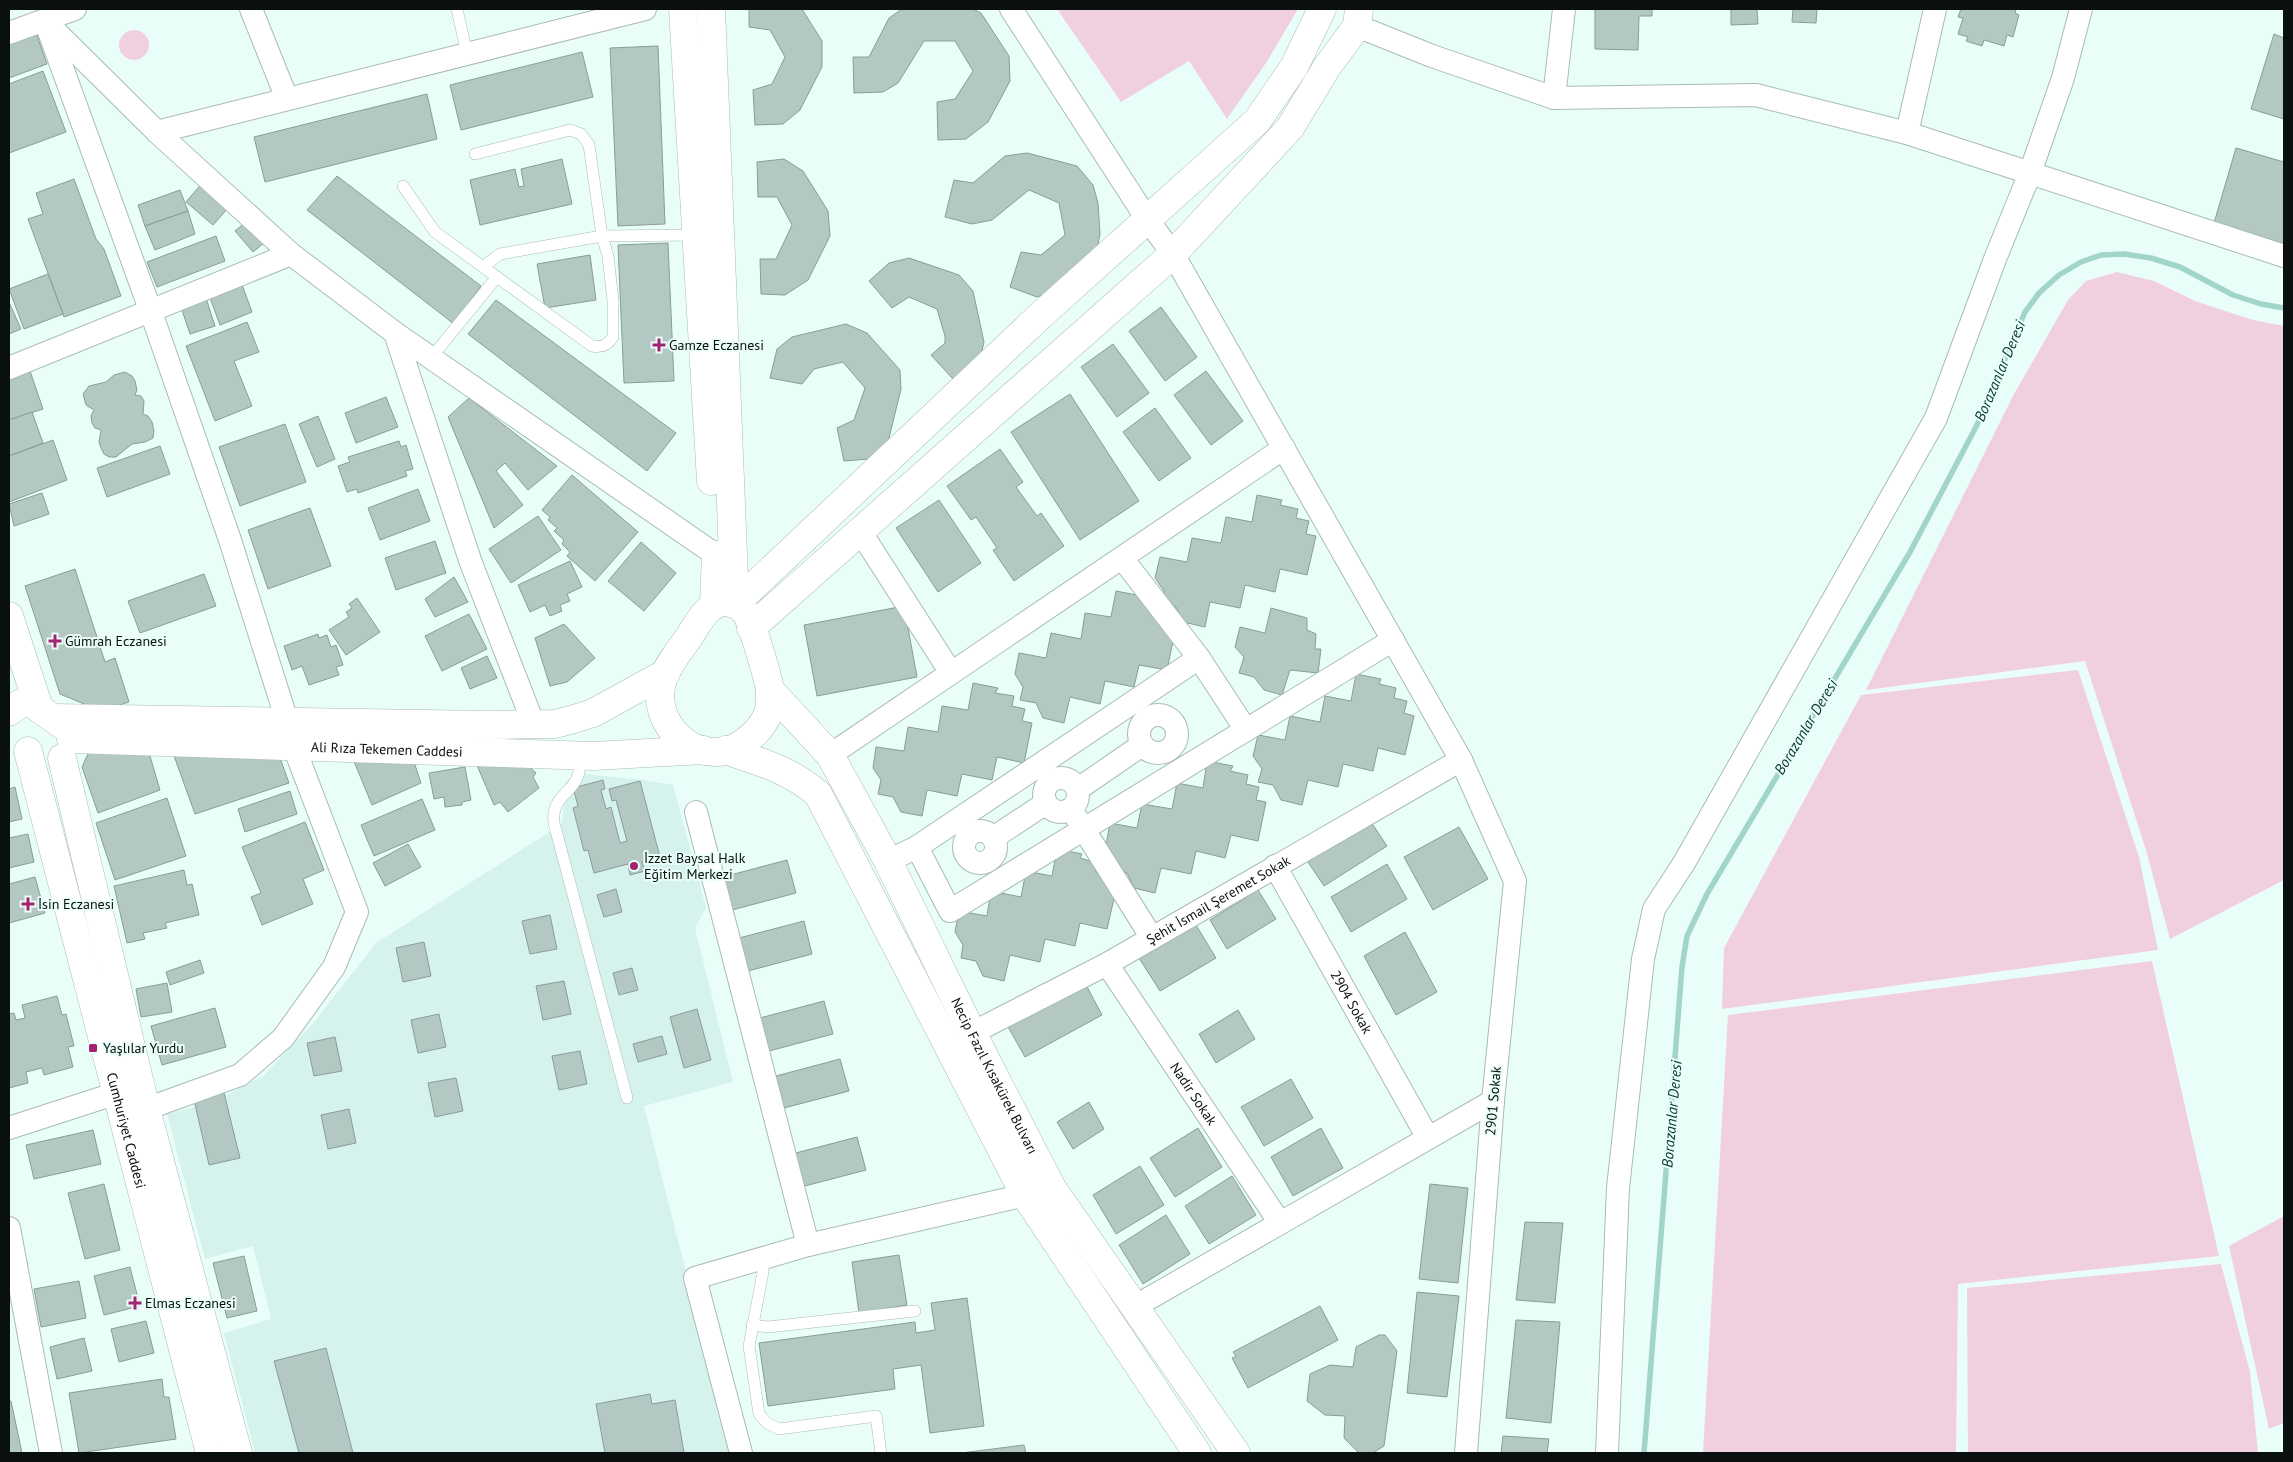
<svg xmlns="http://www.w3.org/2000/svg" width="2293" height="1462" font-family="'PT Sans',sans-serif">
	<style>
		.built { fill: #d6f2ec }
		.green { fill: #f0d0df }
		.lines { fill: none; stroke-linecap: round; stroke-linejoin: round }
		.stream { stroke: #a1d5ca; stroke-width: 5.5 }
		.building { fill: #b4c8c3; stroke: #899c98 }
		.lane-casing { stroke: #a8bbb7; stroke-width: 12 }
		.street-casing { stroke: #a8bbb7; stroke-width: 24 }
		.secondary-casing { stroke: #a8bbb7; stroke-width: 29 }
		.primary-casing { stroke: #a8bbb7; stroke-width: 29 }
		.lane { stroke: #fff; stroke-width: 11 }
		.street { stroke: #fff; stroke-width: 22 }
		.secondary { stroke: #fff; stroke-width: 28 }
		.primary { stroke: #fff; stroke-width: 28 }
		.poi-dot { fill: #a42272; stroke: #eafef9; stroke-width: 2 }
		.labels { text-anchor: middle; stroke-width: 4; stroke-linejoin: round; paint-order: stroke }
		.poi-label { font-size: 14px; fill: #09100f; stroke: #eafef9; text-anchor: start }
		.street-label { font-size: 14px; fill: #09100f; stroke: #eafef9 }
		.water-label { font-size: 15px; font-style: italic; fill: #04362f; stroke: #eafef9 }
	</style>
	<rect width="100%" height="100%" fill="#eafef9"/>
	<path class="built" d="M576,773L643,780L673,785L706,908L695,928L733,1082L644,1106L732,1453H255L224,1333L271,1319L253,1246L205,1259L167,1114L213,1102L263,1076L315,1021L376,943L562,824L566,782Z"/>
	<g class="green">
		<path d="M1057,9H1298L1266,63L1227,119L1189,61L1121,102Z"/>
		<circle cx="134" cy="45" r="15"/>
		<path d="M2117,272L2154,281L2195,301L2253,320L2284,326V880L2170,939L2146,850L2085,661L1866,690L2014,394L2068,300L2086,281Z"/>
		<path d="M2078,670L2139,857L2158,950L1722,1009L1724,948L1861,695Z"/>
		<path d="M2152,961L2219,1256L1958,1284L1956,1453H1703L1728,1015Z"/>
		<path d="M2284,1216V1423L2269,1429L2229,1246Z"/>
		<path d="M2221,1264L2250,1372L2258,1453H1968L1967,1288Z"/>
	</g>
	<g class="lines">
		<path class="stream" d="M1644,1453L1682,967L1687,936L1707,894L1910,552L1977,425L2025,312L2039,293L2059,275L2081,262L2101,255L2124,254L2151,258L2180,267L2233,295L2261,304L2284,308"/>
	</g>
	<g class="building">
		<path d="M749,9H802L822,41V67L800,110L783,124L755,125L753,90L772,84L785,57L770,30L749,27Z"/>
		<path d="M902,9H973L981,13L1009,56L1010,81L988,122L966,139L938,140L937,102L955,99L973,71L955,41H924L898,83L883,92L854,93L853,57H869L889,18Z"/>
		<path d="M1595,9H1652V16H1639L1638,50L1595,49Z"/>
		<path d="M1731,9H1757L1758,24L1731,25Z"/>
		<path d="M1793,9H1817L1816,23L1792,22Z"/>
		<path d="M1961,9H2016L2015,13L2019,15L2013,37L2007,35L2004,46L1984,40L1982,46L1966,41L1968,37L1958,34L1963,18L1958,17Z"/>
		<path d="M34,27L47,64L9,78V36Z"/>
		<path d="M2274,34L2284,38V119L2251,109Z"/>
		<path d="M658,46L665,224L618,226L610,48Z"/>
		<path d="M582,52L593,97L461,130L450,85Z"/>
		<path d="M43,71L66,132L9,153V84Z"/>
		<path d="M427,94L437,139L265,182L254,137Z"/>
		<path d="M2236,148L2284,162V244L2214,223Z"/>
		<path d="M1027,153L1077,166L1093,185L1098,203L1100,234L1096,254L1057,290L1037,297L1010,287L1021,252L1041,255L1065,235L1059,203L1029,190L992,220L972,224L945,217L954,180L973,183L1005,156Z"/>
		<path d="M562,159L572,204L480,225L470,180L515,169L519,187L524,186L521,169Z"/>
		<path d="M784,159L803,171L828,211L830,236L808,280L785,295L761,294L760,259H776L792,225L777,197H758L757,162Z"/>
		<path d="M337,176L481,286L454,324L307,210Z"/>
		<path d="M74,179L96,239L104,249L121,296L64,317L28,219L43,214L36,193Z"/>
		<path d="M203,182L230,206L213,225L186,202Z"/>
		<path d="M180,190L188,211L145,226L138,205Z"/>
		<path d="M188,211L195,234L155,250L145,226Z"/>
		<path d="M246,222L264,243L253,252L235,231Z"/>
		<path d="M216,236L225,261L157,287L147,262Z"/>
		<path d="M668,243L674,381L624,383L618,245Z"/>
		<path d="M590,255L596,300L545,308L537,264Z"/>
		<path d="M909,258L959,275L973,291L984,342L979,363L953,379L931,355L945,343V336L937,309L909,297L892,308L869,281L889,263Z"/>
		<path d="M48,274L63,314L24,329L9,289Z"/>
		<path d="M241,282L252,312L220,325L209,295Z"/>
		<path d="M205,295L215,326L190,334L180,304Z"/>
		<path d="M496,300L676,433L647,471L468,334Z"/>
		<path d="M9,302L21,329L9,334Z"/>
		<path d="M1161,307L1197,357L1165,381L1129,331Z"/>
		<path d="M247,322L259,352L234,361L252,406L215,421L186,346Z"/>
		<path d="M846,324L867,333L900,370L901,389L888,442L869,459L844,461L837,428L854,420L865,388L843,362L814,369L802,384L770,378L777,349L792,337Z"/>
		<path d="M1113,344L1149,393L1117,417L1081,367Z"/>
		<path d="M29,368L43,409L9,420V375Z"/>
		<path d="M1206,371L1243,421L1211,445L1174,395Z"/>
		<path d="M125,372L132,376L135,381L137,390L135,395L141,396L144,401L143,414L148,416L152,422L154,431L153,438L145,442L132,444L116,457H109L104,454L101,448L99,442L101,430L95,428L92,423L91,416L94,410L86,405L83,394L89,386L106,382L114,375Z"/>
		<path d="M1070,394L1139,501L1080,540L1011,432Z"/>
		<path d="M386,397L398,427L356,443L345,413Z"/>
		<path d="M469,398L557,466L528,490L505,463L496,471L523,505L494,528L448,417Z"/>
		<path d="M1155,408L1191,458L1159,481L1123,432Z"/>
		<path d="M32,412L43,443L9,456V420Z"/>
		<path d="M318,416L335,459L317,467L299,424Z"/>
		<path d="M285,424L306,482L240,506L219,447Z"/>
		<path d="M53,440L67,480L9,502V456Z"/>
		<path d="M399,441L401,447L406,445L413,469L405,471L407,476L358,493L357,489L347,492L338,466L350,462L348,457Z"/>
		<path d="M160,446L170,474L107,497L97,468Z"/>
		<path d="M1000,449L1023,482L1016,487L1037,516L1041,513L1064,546L1014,581L993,550L997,548L976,517L971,520L947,486Z"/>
		<path d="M572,475L638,532L595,581L567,556L570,552L562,544L564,540L554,531L557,528L548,520L550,517L542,510Z"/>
		<path d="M418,489L430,521L380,540L368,508Z"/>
		<path d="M42,493L49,514L14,526L9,504Z"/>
		<path d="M1257,495L1282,500L1280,505L1298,509L1296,518L1309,521L1306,534L1316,536L1307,575L1280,569L1275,592L1245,585L1240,608L1210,602L1205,627L1183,622L1176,607L1161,604L1164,591L1155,578L1160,557L1187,562L1192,538L1221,543L1226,517L1252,522Z"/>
		<path d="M939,500L981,563L938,592L896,528Z"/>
		<path d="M310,508L331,566L268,589L248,530Z"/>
		<path d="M538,516L561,550L511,583L489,549Z"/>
		<path d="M435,541L446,573L396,590L385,558Z"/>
		<path d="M641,542L676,573L644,611L608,581Z"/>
		<path d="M570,561L582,587L567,594L570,601L560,605L562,611L550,616L545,605L530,612L518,585Z"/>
		<path d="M75,569L105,662L115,658L129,702L101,711L60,694L25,586Z"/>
		<path d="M204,574L216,606L140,633L128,601Z"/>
		<path d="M454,577L468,602L435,617L425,599Z"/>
		<path d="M1116,591L1142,596L1139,600L1157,604L1175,631L1167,670L1139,665L1134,687L1105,681L1100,704L1070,697L1064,723L1043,718L1036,703L1020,700L1023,687L1015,674L1019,653L1046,658L1051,633L1081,639L1085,613L1111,617Z"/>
		<path d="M357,598L380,632L346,655L329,630L349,617L346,612L352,608L349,604Z"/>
		<path d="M904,606L917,677L817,696L804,625Z"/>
		<path d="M1271,608L1307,618V630L1316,634L1315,649H1321L1318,673L1290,670L1282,695L1264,690L1254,677L1239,673L1244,657L1235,647L1240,627L1265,633Z"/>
		<path d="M469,614L487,649L442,671L425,636Z"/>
		<path d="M564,624L595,658L567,682L550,686L535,638Z"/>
		<path d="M318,634L319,638L327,635L331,647L336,645L343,665L336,667L339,675L309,685L302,666L292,670L284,646Z"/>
		<path d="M487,656L497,678L470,689L461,668Z"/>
		<path d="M1356,674L1381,679L1379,684L1396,688L1394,698L1407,701L1404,713L1414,716L1405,755L1378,748L1373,771L1343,764L1338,787L1308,780L1302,805L1281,800L1273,785L1258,782L1262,769L1253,756L1258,735L1285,740L1290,716L1320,722L1325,696L1351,701Z"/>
		<path d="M973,683L998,688L995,693L1014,696L1012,706L1025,709L1022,721L1032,723L1024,763L997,757L992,780L962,774L957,796L927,790L922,816L901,812L893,797L878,794L881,780L873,768L876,747L904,751L908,727L938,732L942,706L968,710Z"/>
		<path d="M91,747L148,749L160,790L98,813L82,767Z"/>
		<path d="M173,753L279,755L289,783L195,814Z"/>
		<path d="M353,759H413L421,783L372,805Z"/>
		<path d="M523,761L536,773L533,777L539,788L508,812L500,802L494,805L476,763Z"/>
		<path d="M1207,761L1233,766L1230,771L1248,775L1246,784L1259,787L1256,800L1266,802L1258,841L1231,835L1225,858L1196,851L1191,874L1161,868L1155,893L1134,888L1127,873L1111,870L1106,845L1110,823L1137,828L1142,804L1172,809L1177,783L1203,788Z"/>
		<path d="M465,767L471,800L462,802V805L445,807L444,797L434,799L429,773Z"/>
		<path d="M603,780L605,789L601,790L606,809L611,807L620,843L627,841L616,800L612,801L609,789L640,781L660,857L642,862L645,871L630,875L628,864L594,873L588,850L584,851L573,808L578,806L573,788Z"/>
		<path d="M15,787L22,819L9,822V789Z"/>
		<path d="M290,791L297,814L245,832L238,809Z"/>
		<path d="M167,798L186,856L115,880L96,823Z"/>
		<path d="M422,799L435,830L374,856L361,825Z"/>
		<path d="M1369,819L1387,846L1324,886L1306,859Z"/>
		<path d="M305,822L324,870L303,879L313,904L262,925L251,897L261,893L242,847Z"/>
		<path d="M1459,827L1488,879L1433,910L1404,857Z"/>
		<path d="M28,834L34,862L9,868V838Z"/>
		<path d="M408,844L421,867L385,886L373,863Z"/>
		<path d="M1057,849L1082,854L1080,858L1097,863L1095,872L1109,875L1106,887L1116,890L1107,929L1080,923L1075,946L1045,939L1040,962L1010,955L1004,981L983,976L976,961L961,958L963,945L955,932L959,911L987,916L991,891L1021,897L1026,871L1052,876Z"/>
		<path d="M787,860L796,893L732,910L723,877Z"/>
		<path d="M1387,864L1407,899L1351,932L1331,897Z"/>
		<path d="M184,870L187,885L192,884L199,915L165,923L167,928L143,933L145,939L127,943L114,886Z"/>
		<path d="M35,877L45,913L9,923V884Z"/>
		<path d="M616,889L622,912L604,917L597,895Z"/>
		<path d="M1258,890L1276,919L1227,949L1210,920Z"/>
		<path d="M550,915L557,949L530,954L522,921Z"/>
		<path d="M804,921L812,954L748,971L739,938Z"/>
		<path d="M1196,925L1216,958L1160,991L1139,958Z"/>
		<path d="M1405,932L1437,992L1396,1015L1364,956Z"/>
		<path d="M424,942L431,976L403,982L396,948Z"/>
		<path d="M200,960L204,973L170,985L166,972Z"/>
		<path d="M632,968L638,990L619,995L613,973Z"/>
		<path d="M564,981L571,1014L543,1020L536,986Z"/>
		<path d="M167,983L172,1012L141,1017L136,989Z"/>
		<path d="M1085,983L1102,1015L1025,1057L1007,1025Z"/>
		<path d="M57,996L62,1015L66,1014L74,1046L68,1047L73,1067L44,1075L42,1068L26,1072L28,1083L9,1088V1014L14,1013L16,1020L25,1018L22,1005Z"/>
		<path d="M824,1001L833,1034L769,1051L760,1018Z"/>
		<path d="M215,1008L226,1047L162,1065L151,1026Z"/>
		<path d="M697,1009L711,1060L684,1068L670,1017Z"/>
		<path d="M1238,1010L1255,1039L1216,1063L1199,1034Z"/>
		<path d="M439,1014L446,1047L418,1053L411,1020Z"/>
		<path d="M662,1036L667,1054L638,1062L633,1044Z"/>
		<path d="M335,1037L342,1071L314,1076L307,1043Z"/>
		<path d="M580,1051L587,1084L559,1090L552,1056Z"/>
		<path d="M840,1059L849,1091L784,1108L776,1076Z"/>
		<path d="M456,1078L463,1111L435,1117L428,1083Z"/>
		<path d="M1291,1079L1313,1118L1264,1146L1241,1107Z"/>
		<path d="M224,1093L240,1158L209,1165L194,1100Z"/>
		<path d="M1089,1102L1104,1129L1073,1149L1057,1122Z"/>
		<path d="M349,1109L356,1143L328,1149L321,1115Z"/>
		<path d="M1198,1128L1222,1167L1175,1197L1150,1158Z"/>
		<path d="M1321,1128L1343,1168L1293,1196L1271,1157Z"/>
		<path d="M93,1130L101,1164L34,1179L26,1145Z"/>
		<path d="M857,1137L866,1170L801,1187L792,1154Z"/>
		<path d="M1140,1166L1164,1205L1116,1234L1093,1195Z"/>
		<path d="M1232,1176L1256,1215L1209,1244L1185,1206Z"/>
		<path d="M104,1184L120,1250L85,1259L68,1193Z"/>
		<path d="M1430,1184L1468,1188L1458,1283L1419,1279Z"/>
		<path d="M1166,1215L1190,1254L1143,1284L1119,1245Z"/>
		<path d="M1525,1222L1563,1223L1555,1303L1516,1300Z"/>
		<path d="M899,1255L907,1305L859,1313L852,1262Z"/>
		<path d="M244,1256L257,1311L227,1318L213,1263Z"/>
		<path d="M130,1267L140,1306L104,1315L94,1276Z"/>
		<path d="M79,1281L86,1318L41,1327L34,1289Z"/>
		<path d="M1417,1292L1459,1296L1447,1397L1407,1393Z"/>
		<path d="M967,1298L984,1426L930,1433L921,1365L893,1369L895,1389L768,1406L759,1343L915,1322L916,1333L935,1330L931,1303Z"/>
		<path d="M1320,1306L1338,1340L1248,1388L1232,1358L1236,1356L1233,1352Z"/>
		<path d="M1516,1320L1560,1322L1551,1423L1506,1418Z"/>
		<path d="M146,1321L154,1353L119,1362L111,1329Z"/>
		<path d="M1379,1335H1385L1397,1351L1384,1446L1373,1453H1359L1344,1438L1345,1416L1325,1415L1307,1401L1310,1374L1330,1365L1353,1367L1356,1347Z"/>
		<path d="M84,1338L92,1371L57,1379L50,1347Z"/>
		<path d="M326,1348L353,1453H299L274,1361Z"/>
		<path d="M162,1379L164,1397H169L176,1439L79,1453L69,1393Z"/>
		<path d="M650,1394L652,1404L675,1400L684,1453H605L596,1404Z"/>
		<path d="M9,1401H11L22,1453H9Z"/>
		<path d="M1503,1436L1549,1439L1547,1453H1501Z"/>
		<path d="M1024,1445L1026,1453H961Z"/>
	</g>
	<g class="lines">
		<defs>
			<g id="lane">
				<path d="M457,9L467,54"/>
				<path d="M403,186L435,232L592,346C602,348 608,345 613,337V301L608,256L602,236L589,145L581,134L570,130L475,154"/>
				<path d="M484,266L500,254L602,236L698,235"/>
				<path d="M431,358L497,277"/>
				<path d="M579,756C585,794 550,790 554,823L627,1098"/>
				<path d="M763,1258V1272L749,1346L759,1414L767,1423L779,1429L876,1416L881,1453"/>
				<path d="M752,1325L768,1327L915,1311"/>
			</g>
			<g id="street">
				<path d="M251,9L287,99"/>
				<path d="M1011,9L1147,219L1173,254L1461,760L1515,881L1493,1101L1466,1453"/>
				<path d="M2081,9L2063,78L2030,173L2284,256"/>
				<path d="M45,21L157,132L291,254L395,333L716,555"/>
				<path d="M47,26L151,312L230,540L287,721"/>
				<path d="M1357,26L1432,56L1554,98L1756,95L1907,133L2030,173L1995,259L1936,418L1684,863L1654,909L1643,959L1618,1188L1607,1453"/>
				<path d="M9,33L75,9"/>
				<path d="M1554,98L1564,9"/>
				<path d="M157,132L645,9"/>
				<path d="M1907,133L1935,9"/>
				<path d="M395,333L471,563L534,725"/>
				<path d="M9,368L291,254"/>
				<path d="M860,531L951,673"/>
				<path d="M1199,658L1246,730"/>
				<circle cx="1158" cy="734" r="19"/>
				<path d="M830,755L1284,448"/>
				<circle cx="1061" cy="795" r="17"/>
				<path d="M1078,789L1142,745"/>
				<path d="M1071,809L1152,938"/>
				<path d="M696,812L808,1245L1025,1195"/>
				<circle cx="980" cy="847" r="16"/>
				<path d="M993,838L1046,803"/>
				<path d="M917,847L1199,658L1122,558"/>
				<path d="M888,861L917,847L950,911L1393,640"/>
				<path id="s1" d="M1275,866L1428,1138"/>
				<path id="s2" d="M1107,964L1280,1223"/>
				<path id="s3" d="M972,1033L1107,964L1461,760"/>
				<path d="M146,1109L240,1075L283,1038L334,967L357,912L294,747"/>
				<path d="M9,1128L117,1093"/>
				<path d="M9,1228L51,1453"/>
				<path d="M1134,1307L1493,1101"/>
				<path d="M741,1453L695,1278L808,1245"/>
			</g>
			<g id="secondary">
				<path d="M683,9L711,481"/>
				<path d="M711,9L735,604"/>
				<path id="s4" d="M770,690L830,755L888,861L972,1033L1052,1188L1236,1453"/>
				<path d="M725,750C760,762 789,769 818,794L1025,1195L1197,1453"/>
			</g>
			<g id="primary">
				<path d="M721,602C731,602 739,604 745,612C751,619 769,680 770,691C770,696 770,704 769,710C764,728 751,739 735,748C722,754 703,753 691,746C667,732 654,706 663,679C668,664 680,650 689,637C698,623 705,608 721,602Z"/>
				<path d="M735,604L1041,315L1257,121L1294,67L1322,9"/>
				<path d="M714,605L716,555"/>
				<path d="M9,616L39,708"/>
				<path d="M751,628L1173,254L1290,128L1327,67L1357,26L1359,9"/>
				<path d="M9,712L21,703L30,702L68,729"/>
				<path d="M54,718L487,725L555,724L574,719L593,713L666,673"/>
				<path id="s5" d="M71,739L593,756L704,750"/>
				<path id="s6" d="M28,751L210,1453"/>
				<path d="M62,758L146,1109L238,1453"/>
			</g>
		</defs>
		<use href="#lane" class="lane-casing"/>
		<use href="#street" class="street-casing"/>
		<use href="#secondary" class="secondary-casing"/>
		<use href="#primary" class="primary-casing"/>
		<use href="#lane" class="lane"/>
		<use href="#street" class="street"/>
		<use href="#secondary" class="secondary"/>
		<use href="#primary" class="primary"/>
	</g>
	<g class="poi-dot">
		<path d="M656.5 337.5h5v5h5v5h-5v5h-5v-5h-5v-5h5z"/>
		<path d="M52.5 633.5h5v5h5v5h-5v5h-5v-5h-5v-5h5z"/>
		<circle cx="634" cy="866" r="5"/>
		<path d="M25.5 896.5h5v5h5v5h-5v5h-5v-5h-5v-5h5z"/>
		<rect x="88" y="1043" width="10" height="10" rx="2.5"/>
		<path d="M132.5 1295.5h5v5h5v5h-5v5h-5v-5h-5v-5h5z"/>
	</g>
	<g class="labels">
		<g class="poi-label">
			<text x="669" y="350">Gamze Eczanesi</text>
			<text x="65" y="646">Gümrah Eczanesi</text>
			<text x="644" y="863">İzzet Baysal Halk<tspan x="644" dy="16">Eğitim Merkezi</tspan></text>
			<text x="38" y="909">İsin Eczanesi</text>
			<text x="103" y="1053">Yaşlılar Yurdu</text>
			<text x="145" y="1308">Elmas Eczanesi</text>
		</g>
		<g class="street-label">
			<text dy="5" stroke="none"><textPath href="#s5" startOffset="316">Ali Rıza Tekemen Caddesi</textPath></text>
			<text dy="5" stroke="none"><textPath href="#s3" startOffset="280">Şehit İsmail Şeremet Sokak</textPath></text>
			<text dy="5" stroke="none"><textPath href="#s1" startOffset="156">2904 Sokak</textPath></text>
			<text dy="5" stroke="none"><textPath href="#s4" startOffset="449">Necip Fazıl Kısakürek Bulvarı</textPath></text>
			<text dy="5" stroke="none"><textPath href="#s2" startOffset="156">Nadir Sokak</textPath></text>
			<text transform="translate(1493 1101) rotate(-85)" y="5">2901 Sokak</text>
			<text dy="5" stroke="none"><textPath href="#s6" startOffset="392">Cumhuriyet Caddesi</textPath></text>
		</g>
		<g class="water-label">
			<text transform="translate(2000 371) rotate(-67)" y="5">Borazanlar Deresi</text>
			<text transform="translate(1806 727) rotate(-59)" y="5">Borazanlar Deresi</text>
			<text transform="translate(1672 1114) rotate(-85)" y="5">Borazanlar Deresi</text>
		</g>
	</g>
	<rect width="2293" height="1462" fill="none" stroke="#09100f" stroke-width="20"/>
</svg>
